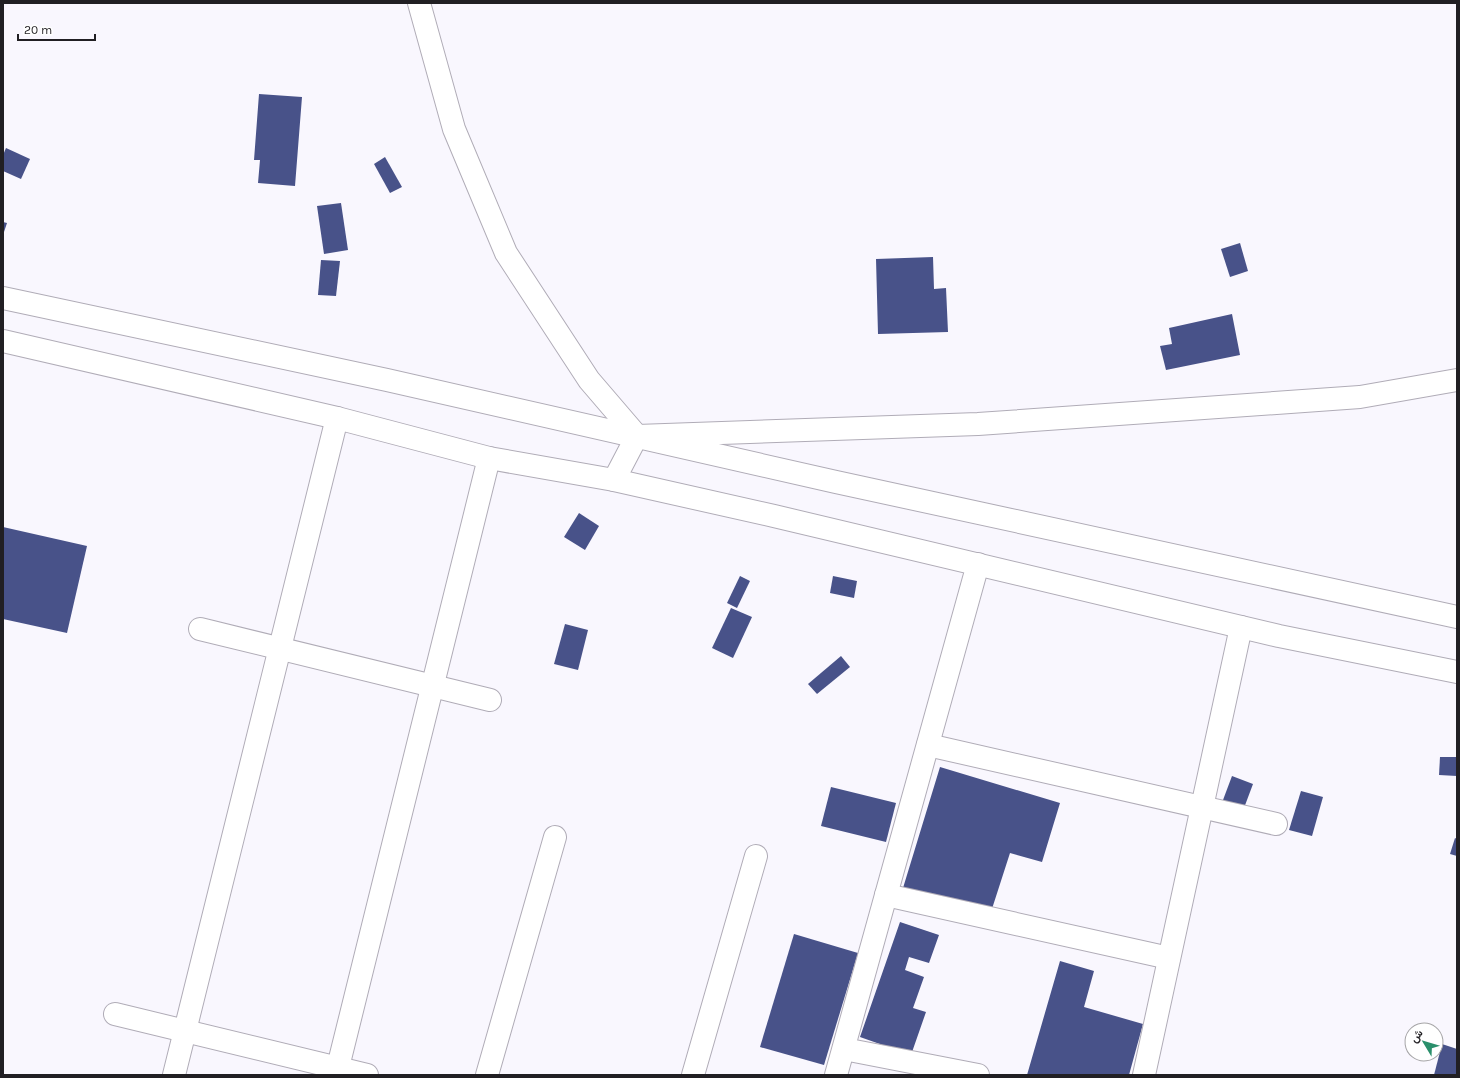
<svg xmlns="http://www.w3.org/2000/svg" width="1460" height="1078" font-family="Karla,Vazirmatn,sans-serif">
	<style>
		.building { fill: #485289 }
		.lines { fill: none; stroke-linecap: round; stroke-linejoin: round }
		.street-casing { stroke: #b0acb7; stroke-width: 24 }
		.highway-casing { stroke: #b0acb7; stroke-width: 24 }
		.street { stroke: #fff; stroke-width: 22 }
		.highway { stroke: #fff; stroke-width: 22 }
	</style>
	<rect width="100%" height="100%" fill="#f9f7fe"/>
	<g class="building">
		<path d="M259,94L302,97L295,186L258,183L260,160H254Z"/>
		<path d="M6,148L30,159L21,179L3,171V155Z"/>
		<path d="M385,157L402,187L390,193L374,164Z"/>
		<path d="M341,203L348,250L324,254L317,206Z"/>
		<path d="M3,222L7,223L3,235Z"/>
		<path d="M1240,243L1248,271L1230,277L1221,249Z"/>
		<path d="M933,257L934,289L946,288L948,332L878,334L876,259Z"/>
		<path d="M321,260L340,261L336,296L318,295Z"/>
		<path d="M1232,314L1240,355L1166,370L1160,346L1172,344L1169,328Z"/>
		<path d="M579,513L599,526L585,550L564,537Z"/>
		<path d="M3,527L87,546L67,633L3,619Z"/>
		<path d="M740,576L750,581L737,608L727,603Z"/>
		<path d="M833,576L857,581L854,598L830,593Z"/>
		<path d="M731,608L752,617L733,658L712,648Z"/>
		<path d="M565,624L588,630L578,670L554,664Z"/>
		<path d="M841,656L850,667L817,694L808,684Z"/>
		<path d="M1440,757H1457V776L1439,775Z"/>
		<path d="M940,767L1060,803L1042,862L1010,853L990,915L903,888Z"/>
		<path d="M1232,776L1253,784L1244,808L1223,800Z"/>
		<path d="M831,787L896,803L886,842L821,826Z"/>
		<path d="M1301,791L1323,797L1312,836L1289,830Z"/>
		<path d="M1455,838L1457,839V856L1450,854Z"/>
		<path d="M900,922L939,935L929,963L909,957L905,970L924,977L913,1008L926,1012L911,1055L860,1037Z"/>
		<path d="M794,934L858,953L824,1065L760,1047Z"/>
		<path d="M1060,961L1094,971L1084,1007L1143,1024L1129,1075H1027Z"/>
		<path d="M1442,1044L1457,1049V1075H1434Z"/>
	</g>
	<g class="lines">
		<defs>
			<g id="street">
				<path d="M419,3L454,129L506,253L589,380L637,436"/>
				<path d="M614,480L637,436L978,424L1360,397L1457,380"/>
				<path d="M200,629L490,700"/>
				<path d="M928,745L1276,824"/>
				<path d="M886,895L1169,958"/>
				<path d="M115,1014L367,1075"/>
				<path d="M844,1049L978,1075"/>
				<path d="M174,1075L337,418"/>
				<path d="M336,1075L489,458"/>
				<path d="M487,1075L555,837"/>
				<path d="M693,1075L756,856"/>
				<path d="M836,1075L978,564"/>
				<path d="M1144,1075L1241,627"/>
			</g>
			<g id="highway">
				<path d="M3,298L387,380L836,482L1457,617"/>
				<path d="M3,341L337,418L489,458L614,480L774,516L1279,636L1457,672"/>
			</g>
		</defs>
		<use href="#street" class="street-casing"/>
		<use href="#highway" class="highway-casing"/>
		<use href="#street" class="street"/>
		<use href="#highway" class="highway"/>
	</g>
	<rect width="1460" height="1078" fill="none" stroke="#211f23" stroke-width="8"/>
	<g transform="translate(1424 1042) rotate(308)"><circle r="19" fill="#ffffff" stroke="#a6a5a7"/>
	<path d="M0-3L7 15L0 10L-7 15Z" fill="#2a8f6b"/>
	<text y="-6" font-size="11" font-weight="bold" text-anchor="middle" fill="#211f23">ش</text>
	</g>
	<path d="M18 34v6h77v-6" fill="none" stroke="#211f23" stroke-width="2"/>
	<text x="24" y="34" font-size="12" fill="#211f23" stroke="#ffffff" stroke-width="3" paint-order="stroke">20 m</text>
</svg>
